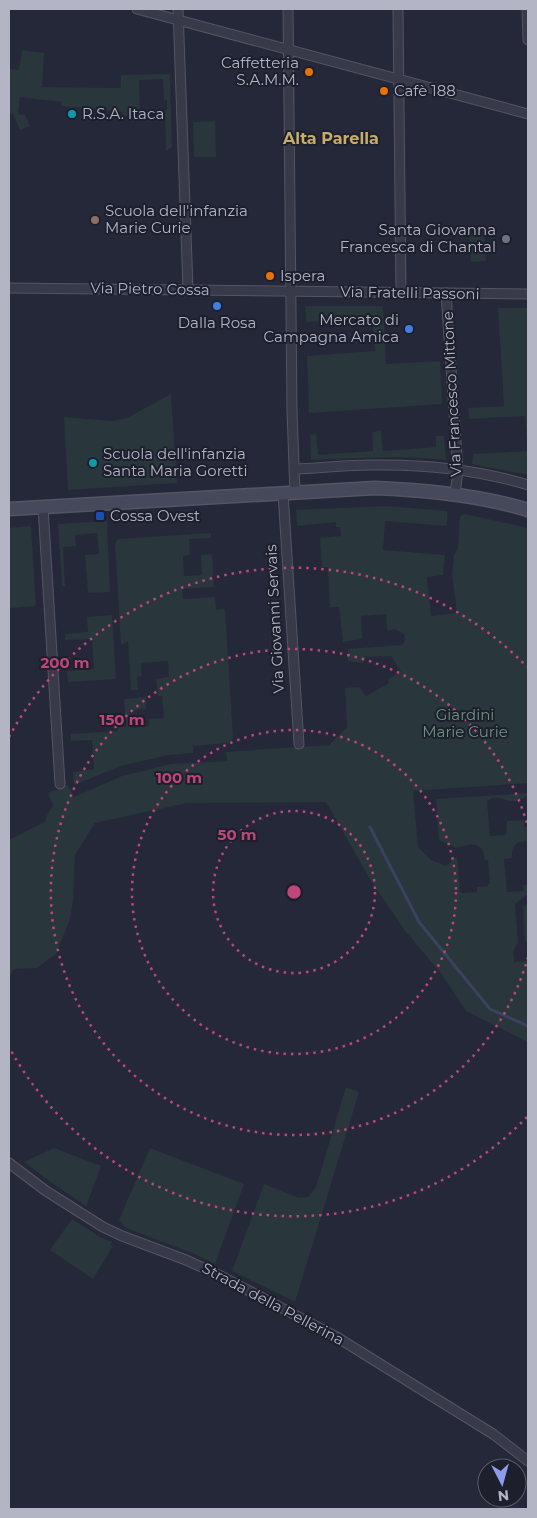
<svg xmlns="http://www.w3.org/2000/svg" width="537" height="1518" font-family="Montserrat,sans-serif">
	<style>
		.green { fill: #29363c }
		.lines { fill: none; stroke-linecap: round; stroke-linejoin: round }
		.stream { stroke: #3c415f; stroke-width: 3 }
		.street-casing { stroke: #535563; stroke-width: 11 }
		.secondary-casing { stroke: #535563; stroke-width: 15 }
		.street { stroke: #383a49; stroke-width: 9 }
		.secondary { stroke: #46495b; stroke-width: 12 }
		.ring { fill: none; stroke: #be477a; stroke-width: 2.5; stroke-dasharray: 2.5 5 }
		.food-dot { fill: #e8710a; stroke: #1d1f2d; stroke-width: 2 }
		.culture-dot { fill: #0f9aa8; stroke: #1d1f2d; stroke-width: 2 }
		.education-dot { fill: #8d6e63; stroke: #1d1f2d; stroke-width: 2 }
		.worship-dot { fill: #6b7280; stroke: #1d1f2d; stroke-width: 2 }
		.shop-dot { fill: #3f7fe0; stroke: #1d1f2d; stroke-width: 2 }
		.transit-dot { fill: #1a4fb4; stroke: #1d1f2d; stroke-width: 2 }
		.labels { text-anchor: middle; stroke-width: 4; stroke-linejoin: round; paint-order: stroke }
		.poi-label { font-size: 15px; fill: #b3b5c4; stroke: #1d1f2d; text-anchor: start }
		.street-label { font-size: 15px; fill: #b3b5c4; stroke: #1d1f2d }
		.park-label { font-size: 15px; fill: #6d9380; stroke: #1d1f2d }
		.neighbourhood-label { font-size: 16px; font-weight: bold; fill: #c7ad6b; stroke: #1d1f2d }
		.centre { fill: #be477a; stroke: #1d1f2d; stroke-width: 2.5 }
		.ring-label { font-size: 15px; text-anchor: middle; font-weight: bold; fill: #be477a; stroke: #1d1f2d; stroke-width: 4; stroke-linejoin: round; paint-order: stroke }
	</style>
	<rect width="100%" height="100%" fill="#252838"/>
	<g class="green">
		<path d="M22,50L44,53L42,87L121,88V75L170,74L172,147L166,151L165,110H167V100H164L163,79L139,80L140,117L123,115V112L61,106L62,102L20,97L18,114L25,115L30,126L20,130L13,114L9,113V69L19,70Z"/>
		<path d="M215,121L216,157H194L193,122Z"/>
		<path d="M484,233L486,261L471,262L469,234Z"/>
		<path d="M305,306H383L386,364L440,361L442,404L309,413L307,356L375,351L372,318L306,322Z"/>
		<path d="M498,308H528V475L472,464L473,454L528,451L525,416L469,419L468,408L504,406Z"/>
		<path d="M171,394L177,483L68,490L64,417L111,421L127,418Z"/>
		<path d="M381,431L383,451L436,447V436H444L446,460C401,455 356,458 311,460L310,435L316,434L318,455L373,451L372,432Z"/>
		<path d="M385,506L447,511V526L385,521L383,550L445,555L443,575L427,577L431,616L457,613L452,574L454,555L458,548L460,516L465,514L528,528V783L413,791L418,847L431,860L446,866L457,856L460,892L463,893L477,892V887L488,886V884H490L488,860H485C483,840 471,844 456,848L439,840L436,799L528,793V795C508,811 502,790 487,801L490,836L506,835L507,821L524,820V827H527L528,841C516,841 511,846 512,858L504,859L507,892L524,891L523,885H528V894L515,904L518,942L513,952L514,962L528,961V1042L466,1011L443,976L406,932L371,881L326,802L187,803L95,823L75,855L73,900L70,919L56,954L37,968L14,969L9,978V840L46,821V817L53,805L48,793L68,785L74,797L122,776L171,764L227,761L226,752L329,745L347,727L345,688L359,687L366,696L389,683L388,679L401,672L391,656L366,657L363,663L348,661V649L402,645L405,641L404,634L395,629L387,631L386,614L361,616L362,639L343,642L339,607H330L328,567H322L320,538L341,536L340,527H336V522L297,526L296,510Z"/>
		<path d="M107,521L110,592L88,593L85,555L99,554L97,533L75,535L76,546L63,547L65,586H62L58,524Z"/>
		<path d="M31,526L36,606L9,608V528Z"/>
		<path d="M211,533V538L189,539L190,555L183,556L184,576L202,575L201,555L212,554L214,587L182,589L183,599L215,597L216,610L225,609L233,738L229,743L193,746V753L168,755L121,766L74,785L73,772L94,769L92,740L71,741V734L118,731V727H126L124,699L146,697V709L129,711L131,728L149,726V719L164,718L162,696H158L156,679L169,677L168,661L141,663L142,676L137,677L138,690H131L128,641L121,645L115,544L118,539Z"/>
		<path d="M112,615L116,679L68,682L67,671L94,669L92,639L65,640V634L88,632L87,617Z"/>
		<path d="M528,903V943L525,941L523,907Z"/>
		<path d="M346,1087L359,1092L295,1302L232,1271L264,1184L299,1198L308,1197L316,1187Z"/>
		<path d="M54,1148L101,1166L86,1206L52,1183L24,1162Z"/>
		<path d="M150,1148L244,1184L215,1264L197,1255L126,1228L119,1220Z"/>
		<path d="M72,1219L102,1238L112,1242L110,1245L113,1246L93,1279L50,1250Z"/>
	</g>
	<g class="lines">
		<path class="stream" d="M370,827L419,922L490,1009L528,1026"/>
		<defs>
			<g id="street">
				<path d="M137,9L528,114"/>
				<path d="M178,9L188,289"/>
				<path d="M288,9L292,411L295,493"/>
				<path d="M398,9L401,292"/>
				<path d="M527,9L528,40"/>
				<path d="M9,288L528,294"/>
				<path d="M446,293L458,471L455,494"/>
				<path d="M294,469C320,468 346,465 372,465C423,464 479,470 528,485"/>
				<path d="M283,493L299,744"/>
				<path d="M43,507L60,784"/>
				<path d="M9,1163L46,1191L103,1227L122,1236L186,1260L221,1276L335,1336L493,1434L528,1461"/>
			</g>
			<path id="secondary" d="M9,509L375,488C427,490 479,495 528,510"/>
		</defs>
		<use href="#street" class="street-casing"/>
		<use href="#secondary" class="secondary-casing"/>
		<use href="#street" class="street"/>
		<use href="#secondary" class="secondary"/>
	</g>
	<g class="ring">
		<circle cx="294" cy="892" r="81"/>
		<circle cx="294" cy="892" r="162"/>
		<path d="M528 957A243 243 0 1 1 528 827"/>
		<path d="M527 1117A324 324 0 0 1 9 1047M9 737A324 324 0 0 1 527 667"/>
	</g>
	<g class="food-dot">
		<circle cx="309" cy="72" r="5"/>
		<circle cx="384" cy="91" r="5"/>
		<circle cx="270" cy="276" r="5"/>
	</g>
	<g class="culture-dot">
		<circle cx="72" cy="114" r="5"/>
		<circle cx="93" cy="463" r="5"/>
	</g>
	<circle class="education-dot" cx="95" cy="220" r="5"/>
	<circle class="worship-dot" cx="506" cy="239" r="5"/>
	<g class="shop-dot">
		<circle cx="217" cy="306" r="5"/>
		<circle cx="409" cy="329" r="5"/>
	</g>
	<rect class="transit-dot" x="95" y="511" width="10" height="10" rx="2.5"/>
	<g class="labels">
		<g class="poi-label">
			<text x="299" y="68" text-anchor="end">Caffetteria<tspan x="299" dy="17">S.A.M.M.</tspan></text>
			<text x="394" y="96">Cafè 188</text>
			<text x="82" y="119">R.S.A. Itaca</text>
			<text x="105" y="216">Scuola dell'infanzia<tspan x="105" dy="17">Marie Curie</tspan></text>
			<text x="496" y="235" text-anchor="end">Santa Giovanna<tspan x="496" dy="17">Francesca di Chantal</tspan></text>
			<text x="280" y="281">Ispera</text>
			<text x="399" y="325" text-anchor="end">Mercato di<tspan x="399" dy="17">Campagna Amica</tspan></text>
			<text x="217" y="328" text-anchor="middle">Dalla Rosa</text>
			<text x="103" y="459">Scuola dell'infanzia<tspan x="103" dy="17">Santa Maria Goretti</tspan></text>
			<text x="110" y="521">Cossa Ovest</text>
		</g>
		<g class="street-label">
			<text transform="translate(150 289) rotate(1)" y="5">Via Pietro Cossa</text>
			<text transform="translate(410 293) rotate(1)" y="5">Via Fratelli Passoni</text>
			<text transform="translate(452 394) rotate(-93)" y="5">Via Francesco Mittone</text>
			<text transform="translate(275 619) rotate(-93)" y="5">Via Giovanni Servais</text>
			<text transform="translate(273 1304) rotate(28)" y="5">Strada della Pellerina</text>
		</g>
		<g class="park-label">
			<text x="465" y="720">Giardini<tspan x="465" dy="17">Marie Curie</tspan></text>
		</g>
		<g class="neighbourhood-label">
			<text x="331" y="144">Alta Parella</text>
		</g>
	</g>
	<circle cx="294" cy="892" r="8" class="centre"/>
	<g class="ring-label">
		<text x="65" y="668">200 m</text>
		<text x="122" y="725">150 m</text>
		<text x="179" y="783">100 m</text>
		<text x="237" y="840">50 m</text>
	</g>
	<rect width="537" height="1518" fill="none" stroke="#b3b5c4" stroke-width="20"/>
	<g transform="translate(502 1483) rotate(174)"><circle r="24" fill="#1d1f2d" stroke="#595b69"/>
	<path d="M0-4L9 19L0 12L-9 19Z" fill="#919beb"/>
	<text y="-8" font-size="14" font-weight="bold" text-anchor="middle" fill="#b3b5c4">N</text>
	</g>
</svg>
